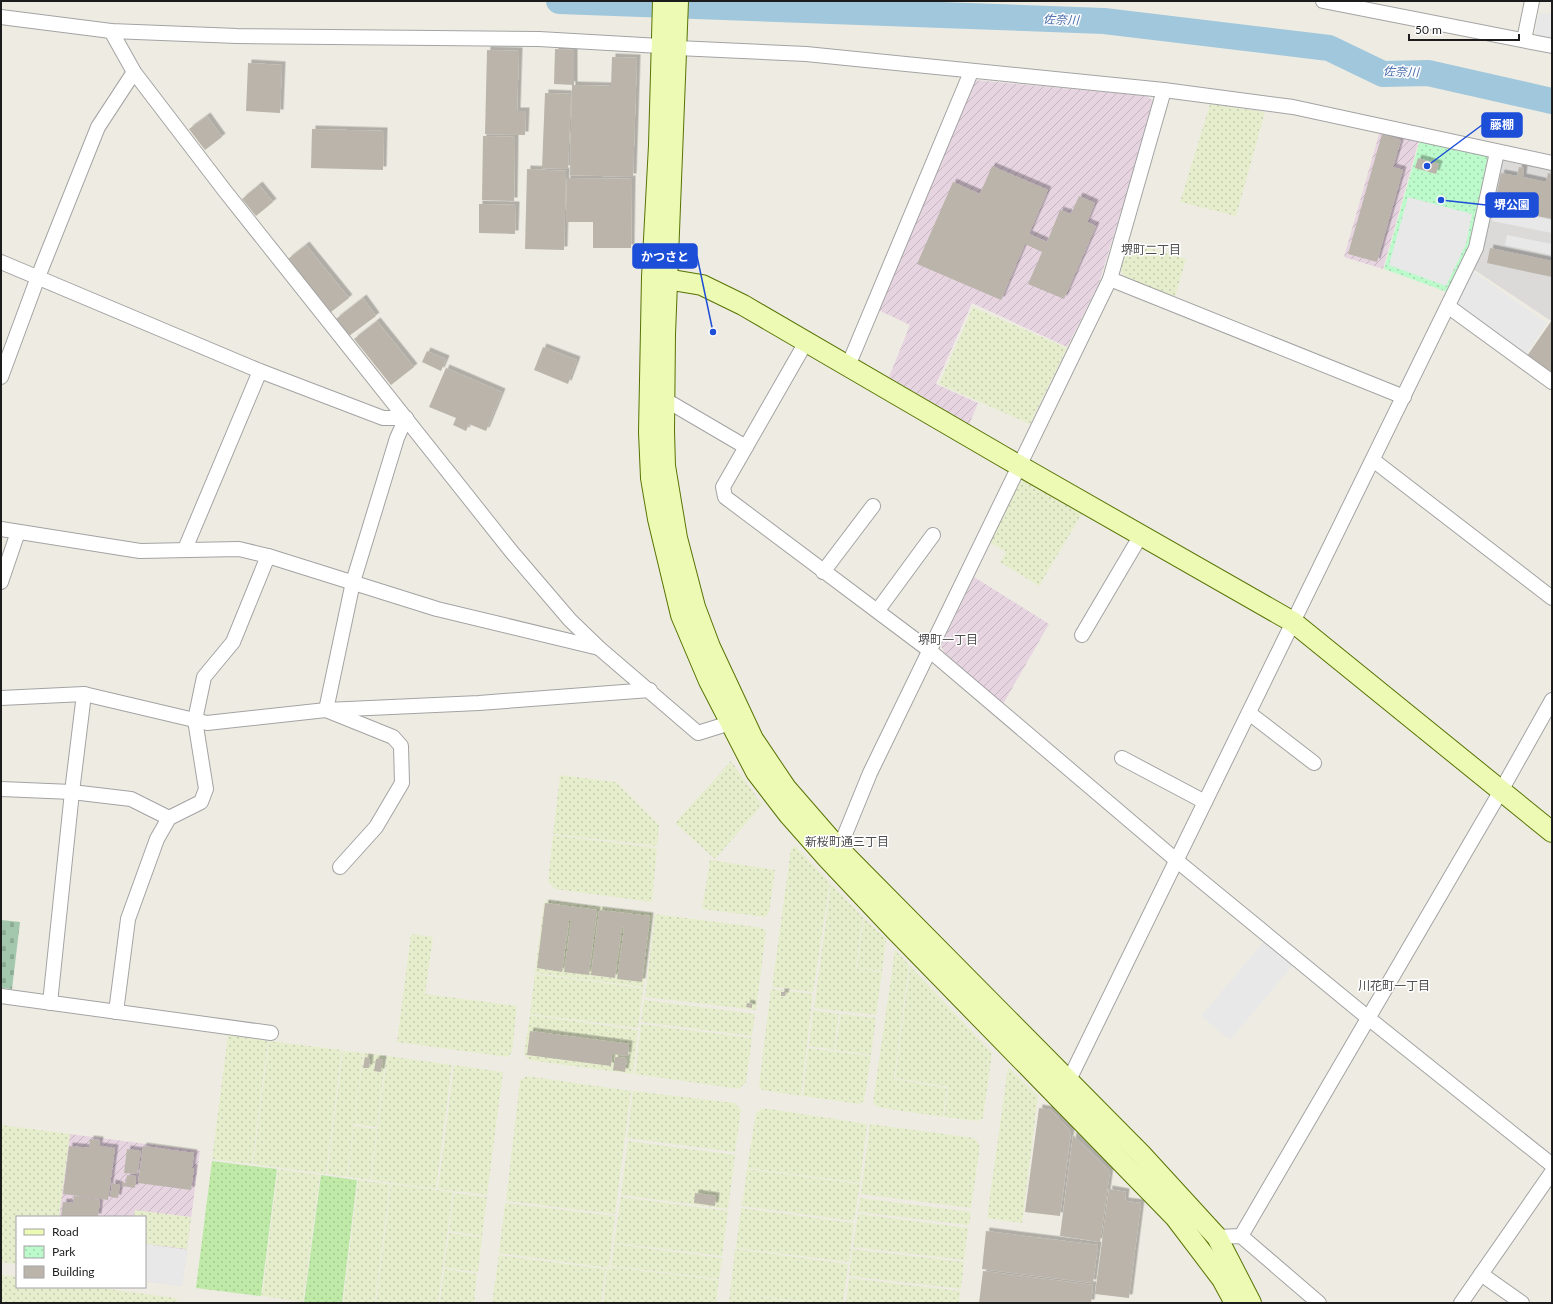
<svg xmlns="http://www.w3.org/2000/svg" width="1553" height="1304" font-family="Lato,'Noto Sans JP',sans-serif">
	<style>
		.residential { fill: #dbdad9 }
		.industrial { fill: url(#industrial-furrows) }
		.farmland { fill: url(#farmland-dots) }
		.grass { fill: url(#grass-dots) }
		.cemetery { fill: url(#cemetery-stones) }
		.park { fill: url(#park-dots) }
		.parking { fill: #e8e8e8 }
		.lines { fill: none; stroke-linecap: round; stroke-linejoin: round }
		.river { stroke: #a1c7dc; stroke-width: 26 }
		.building { fill: #bbb4ab; filter: url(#shadow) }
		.street-casing { stroke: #a3a3a3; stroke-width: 16 }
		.secondary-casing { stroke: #587304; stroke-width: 22 }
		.street { stroke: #fff; stroke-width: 14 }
		.secondary { stroke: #ecfab4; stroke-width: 20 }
		.labels { text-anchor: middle; stroke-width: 3; stroke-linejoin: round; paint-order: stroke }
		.water-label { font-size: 12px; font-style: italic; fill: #486cac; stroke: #fff }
		.neighbourhood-label { font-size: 12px; fill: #4f4f4f; stroke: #fff }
		.leader { fill: none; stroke: #1d4ed8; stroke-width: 1.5 }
		.callout-dot { fill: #1d4ed8; stroke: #fff; stroke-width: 1.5 }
		.callout { fill: #1d4ed8; stroke: #1d4ed8; stroke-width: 1.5 }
		.callout-label { font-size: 12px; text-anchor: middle; font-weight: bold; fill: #fff }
	</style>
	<defs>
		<pattern id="industrial-furrows" width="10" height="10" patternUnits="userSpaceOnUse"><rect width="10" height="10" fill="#e7d4e1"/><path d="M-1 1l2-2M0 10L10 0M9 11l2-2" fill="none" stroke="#c6b5c0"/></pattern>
		<pattern id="farmland-dots" width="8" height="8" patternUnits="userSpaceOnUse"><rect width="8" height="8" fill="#e6edcd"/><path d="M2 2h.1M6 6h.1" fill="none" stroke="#c5cbaf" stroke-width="1.8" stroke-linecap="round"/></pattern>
		<pattern id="grass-dots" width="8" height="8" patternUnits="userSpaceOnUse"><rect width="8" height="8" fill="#bee9a7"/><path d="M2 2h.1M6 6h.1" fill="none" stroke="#a3c78f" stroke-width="1.8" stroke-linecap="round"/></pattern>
		<pattern id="cemetery-stones" width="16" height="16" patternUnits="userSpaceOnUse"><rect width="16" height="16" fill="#a3c7ad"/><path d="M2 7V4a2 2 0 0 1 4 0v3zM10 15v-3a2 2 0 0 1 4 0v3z" fill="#8caa94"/></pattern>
		<pattern id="park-dots" width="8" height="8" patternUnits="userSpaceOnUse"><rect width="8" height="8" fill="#bdfacb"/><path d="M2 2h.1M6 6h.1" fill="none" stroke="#a2d6ae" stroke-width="1.8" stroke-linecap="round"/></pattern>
		<filter id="shadow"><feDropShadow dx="3.5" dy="-3.5" stdDeviation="0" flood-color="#0004"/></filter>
	</defs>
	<rect width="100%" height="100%" fill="#eeece2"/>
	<path class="residential" d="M1501,160L1552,171L1551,321L1473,269L1481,254L1484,243Z"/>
	<g class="industrial">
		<path d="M975,80L1147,96L1155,102L1099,283L1067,347L972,303L936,384L978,403L969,425L889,377L910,325L878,310Z"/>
		<path d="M1380,131L1419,140L1383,269L1344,257Z"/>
		<path d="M974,577L1049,624L1003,704L945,654L941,646Z"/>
		<path d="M70,1134L200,1151L182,1286L145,1281V1217H59Z"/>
	</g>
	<g class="farmland">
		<path d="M1210,104L1265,112L1236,216L1180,202Z"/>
		<path d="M1127,241L1186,259L1175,297L1125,278L1121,270Z"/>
		<path d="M973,307L1067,348L1030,424L939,384Z"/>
		<path d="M1020,479H1024L1083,512L1039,586L1000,562L1006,552L989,542Z"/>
		<path d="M731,761L762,805L715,859L675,823Z"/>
		<path d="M560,775L616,782L659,825L657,846L553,834Z"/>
		<path d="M553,835L657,848L652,902L555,889L548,882Z"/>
		<path d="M795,846L830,883L813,992L772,987L791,849Z"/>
		<path d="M710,860L775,870L769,913L765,917L702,909Z"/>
		<path d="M831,884L863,917L856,968L882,972L876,1015L814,1008Z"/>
		<path d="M547,900L653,913L643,987L535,973L544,903Z"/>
		<path d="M655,914L763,928L766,931L756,1010L645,997Z"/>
		<path d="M864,918L886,939L882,971L857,968Z"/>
		<path d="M411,934L433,937L425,994L517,1006L512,1052L508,1057L397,1042Z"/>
		<path d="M895,950L909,965L894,1079L947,1088L943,1117L877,1107L873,1102Z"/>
		<path d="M910,966L992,1053L983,1118L977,1121L944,1117L948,1087L895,1078Z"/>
		<path d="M535,974L643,988L638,1028L530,1014Z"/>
		<path d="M771,989L813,994L801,1096L762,1090L759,1085Z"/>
		<path d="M644,1000L755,1014L752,1036L641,1022Z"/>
		<path d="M813,1010L839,1014L834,1050L809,1046Z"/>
		<path d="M841,1014L876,1018L871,1055L835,1050Z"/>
		<path d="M530,1015L638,1030L633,1074L529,1060L524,1054Z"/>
		<path d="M641,1024L752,1038L746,1082L739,1089L635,1074Z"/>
		<path d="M228,1035L268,1041L252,1164L212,1159Z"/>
		<path d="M269,1041L342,1050L326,1174L253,1164Z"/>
		<path d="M808,1048L871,1056L864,1101L859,1104L803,1096Z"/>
		<path d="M343,1051L363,1053L347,1177L327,1174Z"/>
		<path d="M364,1053L386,1056L377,1127L354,1124Z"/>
		<path d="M387,1056L452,1065L436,1189L371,1180Z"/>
		<path d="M454,1065L503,1072L487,1195L438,1189Z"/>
		<path d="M1008,1067L1038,1096L1022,1223L987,1218Z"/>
		<path d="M526,1076L631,1091L615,1214L506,1201L520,1081Z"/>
		<path d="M633,1091L735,1103L741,1110L735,1152L627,1138Z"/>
		<path d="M763,1108L867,1124L860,1183L747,1168L756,1113Z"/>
		<path d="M870,1124L974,1138L980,1146L971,1208L861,1194Z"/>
		<path d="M1,1125L70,1134L59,1217H17V1264L1,1262Z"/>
		<path d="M354,1126L377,1129L370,1180L348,1177Z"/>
		<path d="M628,1141L735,1155L728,1209L621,1195Z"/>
		<path d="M278,1169L320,1175L303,1302L262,1296Z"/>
		<path d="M747,1169L860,1184L854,1221L742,1206Z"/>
		<path d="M358,1180L390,1184L375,1303H343Z"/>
		<path d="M391,1184L453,1192L438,1303H376Z"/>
		<path d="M454,1193L487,1197L482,1236L449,1231Z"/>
		<path d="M621,1197L728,1211L722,1256L614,1243Z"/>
		<path d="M860,1198L971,1212L969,1225L858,1212Z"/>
		<path d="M505,1203L615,1216L609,1268L499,1253Z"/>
		<path d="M741,1208L854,1223L849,1262L736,1248Z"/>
		<path d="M135,1210L191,1217L187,1249L145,1244V1217H134Z"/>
		<path d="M858,1214L968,1228L964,1260L853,1247Z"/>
		<path d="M449,1233L482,1237L478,1272L444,1268Z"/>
		<path d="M614,1244L722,1258L719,1279L611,1266Z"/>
		<path d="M735,1249L848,1264L843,1303H812L742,1294L804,1303H729Z"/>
		<path d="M852,1249L964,1262L961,1289L849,1276Z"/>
		<path d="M499,1255L606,1269L601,1303H492Z"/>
		<path d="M611,1267L719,1280L716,1303H603L607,1269H611Z"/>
		<path d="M444,1269L477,1274L474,1303H440Z"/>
		<path d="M1,1275L17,1277V1287H93L175,1298L179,1303H1Z"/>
		<path d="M849,1278L960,1291L959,1303H846Z"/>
	</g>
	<g class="grass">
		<path d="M212,1161L277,1169L261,1296L196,1288Z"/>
		<path d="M321,1175L357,1180L342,1303L304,1302Z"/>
	</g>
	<path class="cemetery" d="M1,920L20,922L12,989L1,988Z"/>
	<path class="park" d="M1420,140L1488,155L1470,244L1447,292L1384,269Z"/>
	<g class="parking">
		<path d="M1539,13L1552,14V40L1537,36L1535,33Z"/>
		<path d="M1408,197L1472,214L1466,244L1446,286L1389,265Z"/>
		<path d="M1494,209L1552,220V233L1492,221Z"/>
		<path d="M1507,235L1552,244V255L1505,245Z"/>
		<path d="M1473,271L1547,323L1525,356L1460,309L1457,303Z"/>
		<path d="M1265,940L1294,964L1230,1040L1201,1016Z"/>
		<path d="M145,1244L187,1250L182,1286L145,1281Z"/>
	</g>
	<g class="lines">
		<path class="river" d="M559,1L1104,21L1329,48L1383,74L1428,73L1552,101"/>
	</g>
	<g class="building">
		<path d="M555,49L574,50V85L554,84Z"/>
		<path d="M487,50L519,51L517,111H526L525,135L485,134Z"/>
		<path d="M612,57L637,58L633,177L570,175L572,85L611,86Z"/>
		<path d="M248,63L282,65L280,113L246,111Z"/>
		<path d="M545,93L571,94L568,169L542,168Z"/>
		<path d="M207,116L222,137L205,150L189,129Z"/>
		<path d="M312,129L384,131L383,170L311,168Z"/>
		<path d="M1382,134L1401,140L1393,167L1403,170L1377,262L1348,254Z"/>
		<path d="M483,136L515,137L514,201L482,200Z"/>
		<path d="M1418,158L1439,164L1436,174L1415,168Z"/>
		<path d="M992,166L1048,190L1029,234L1047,242L1060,210L1071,214L1079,196L1095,203L1087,222L1096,226L1064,299L1028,284L1042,252L1025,244L1001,300L917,264L953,182L980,194Z"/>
		<path d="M1519,167L1524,168L1523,177L1546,182L1548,173L1552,174V219L1494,207L1501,173L1517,176Z"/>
		<path d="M527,169L566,171L564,250L525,249Z"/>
		<path d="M567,178L632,179L631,248H593V222H566Z"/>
		<path d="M259,185L273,202L256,216L242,199Z"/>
		<path d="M479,204L516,205L515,234L479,233Z"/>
		<path d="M306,245L349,298L331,312L288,259Z"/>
		<path d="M1490,248L1552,261V277L1487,263Z"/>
		<path d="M363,298L376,316L349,336L336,319Z"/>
		<path d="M1552,320V374L1527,356Z"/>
		<path d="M377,321L414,367L391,385L354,339Z"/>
		<path d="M543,347L577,360L568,384L534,370Z"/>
		<path d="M427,351L446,359L441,371L422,362Z"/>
		<path d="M446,368L502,392L486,431L469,424L466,431L453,425L456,418L429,407Z"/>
		<path d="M545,903L597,910L589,975L564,972L571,921H569L562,972L537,968Z"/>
		<path d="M599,910L650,916L642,982L617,979L624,928L622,927L615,978L591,975Z"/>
		<path d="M781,992H786L785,996H781Z"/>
		<path d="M747,1003L752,1004V1008L746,1007Z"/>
		<path d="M530,1031L629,1044L628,1056L612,1054L611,1066L527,1055Z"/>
		<path d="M365,1057L370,1058L369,1068H363Z"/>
		<path d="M615,1057L627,1058L625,1072L613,1070Z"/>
		<path d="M376,1059H383L381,1072L374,1071Z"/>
		<path d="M1039,1108L1051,1110L1071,1132L1060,1216L1025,1212Z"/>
		<path d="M1073,1135L1110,1171L1100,1242L1060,1236Z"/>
		<path d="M90,1139L100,1140L99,1146L115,1148L108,1200L63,1194L69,1146L89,1148Z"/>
		<path d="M143,1146L194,1153L192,1168H194L191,1190L138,1183Z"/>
		<path d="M127,1149L141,1151L137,1174L124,1173Z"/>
		<path d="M127,1175L136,1176L135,1188L122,1186V1182L126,1183Z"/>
		<path d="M112,1183L120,1185L118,1198L110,1197Z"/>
		<path d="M1109,1189L1126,1192L1125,1201L1141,1203L1129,1298L1095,1294Z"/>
		<path d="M695,1193L716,1196L715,1206L694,1203Z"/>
		<path d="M74,1196L100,1200L98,1217H61L63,1202L73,1203Z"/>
		<path d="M986,1231L1098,1245L1093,1283L982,1269Z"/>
		<path d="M983,1271L1093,1285L1091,1303H979Z"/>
	</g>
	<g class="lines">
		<defs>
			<g id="street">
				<path d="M1323,1L1552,46"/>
				<path d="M1,17L111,31L237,36L539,39L660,46"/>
				<path d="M111,31L134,72L225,191L511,551L570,620L599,648L698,733L730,723"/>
				<path d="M1524,40L1532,1"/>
				<path d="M677,48L806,54L1164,90L1293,107L1552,163"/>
				<path d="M1,262L260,371L383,418H406"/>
				<path d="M1110,279L1404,397"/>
				<path d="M1449,307L1552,382"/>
				<path d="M806,342L723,487L725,497L929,650L1176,860L1367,1017L1552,1165"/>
				<path d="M848,366L971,72"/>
				<path d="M1,377L38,277L98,127L134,72"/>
				<path d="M664,399L746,447"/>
				<path d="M1373,460L1552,598"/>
				<path d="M1,529L140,551L239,549L268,556L437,609L599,648"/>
				<path d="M185,549L260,371"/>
				<path d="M823,572L873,506"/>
				<path d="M1,582L18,532"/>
				<path d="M878,610L933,535"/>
				<path d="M1082,635L1141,535"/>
				<path d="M1,698L84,694L207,723L326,710L479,703L650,690"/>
				<path d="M1249,713L1314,763"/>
				<path d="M1122,758L1205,802"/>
				<path d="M1,789L72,792L131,799L169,818"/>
				<path d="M839,849L870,773L1110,279L1164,90"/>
				<path d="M340,867L376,827L402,783L401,746L393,737L326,710L353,582L397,438L406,418"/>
				<path d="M1,996L271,1033"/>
				<path d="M50,1003L72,792L84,694"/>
				<path d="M116,1012L128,919L157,839L169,818L201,802L206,789L195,720L204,677L233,642L268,556"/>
				<path d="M1068,1082L1476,248L1497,152"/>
				<path d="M1241,1236L1502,789L1552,700"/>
				<path d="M1217,1237L1241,1236L1319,1303"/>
				<path d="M1481,1274L1522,1303"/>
				<path d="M1461,1303L1552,1172"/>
			</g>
			<g id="secondary">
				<path d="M663,1L659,145L652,277L649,432L651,478L658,519L681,615L709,681L756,772L789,815L827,858L895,930L1175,1217L1222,1279L1235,1303"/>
				<path d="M678,1L665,334L664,431L665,466L677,538L695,607L710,647L753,739L786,788L839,849L1141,1154L1217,1237L1251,1303"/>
				<path d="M654,277L702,285L743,305L1004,457L1293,622L1552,832"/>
			</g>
		</defs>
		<use href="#street" class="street-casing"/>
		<use href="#secondary" class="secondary-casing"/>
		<use href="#street" class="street"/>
		<use href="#secondary" class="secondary"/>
	</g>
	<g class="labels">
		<g class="water-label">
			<text transform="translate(1061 20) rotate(2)" y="4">佐奈川</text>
			<text transform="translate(1401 72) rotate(2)" y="4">佐奈川</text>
		</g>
		<g class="neighbourhood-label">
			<text x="1151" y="254">堺町二丁目</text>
			<text x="948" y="644">堺町一丁目</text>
			<text x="847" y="846">新桜町通三丁目</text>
			<text x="1394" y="990">川花町一丁目</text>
		</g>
	</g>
	<path class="leader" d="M1427 166L1482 125M1441 200L1486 205M713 332L697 256"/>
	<g class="callout-dot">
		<circle cx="1427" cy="166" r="4"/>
		<circle cx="1441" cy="200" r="4"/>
		<circle cx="713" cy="332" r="4"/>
	</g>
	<g class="callout">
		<rect x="1482" y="113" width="40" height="24" rx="4"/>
		<rect x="1486" y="193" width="52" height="24" rx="4"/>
		<rect x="633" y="244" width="64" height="24" rx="4"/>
	</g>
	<g class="callout-label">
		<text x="1502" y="129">藤棚</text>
		<text x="1512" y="209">堺公園</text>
		<text x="665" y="261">かつさと</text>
	</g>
	<rect width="1553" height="1304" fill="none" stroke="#1c1c1c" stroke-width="4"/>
	<rect x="16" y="1216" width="130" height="72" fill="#ffffff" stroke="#a4a4a4"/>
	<rect x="24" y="1229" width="20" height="6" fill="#ecfab4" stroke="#a4a4a4"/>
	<text x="52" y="1236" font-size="12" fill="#1c1c1c">Road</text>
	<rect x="24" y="1246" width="20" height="12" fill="url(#park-dots)" stroke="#a4a4a4"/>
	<text x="52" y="1256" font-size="12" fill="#1c1c1c">Park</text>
	<rect x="24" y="1266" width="20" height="12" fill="#bbb4ab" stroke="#a4a4a4"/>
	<text x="52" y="1276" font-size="12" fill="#1c1c1c">Building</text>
	<path d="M1409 34v6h110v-6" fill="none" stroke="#1c1c1c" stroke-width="2"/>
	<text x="1415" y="34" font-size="12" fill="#1c1c1c" stroke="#ffffff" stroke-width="3" paint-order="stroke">50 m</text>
</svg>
